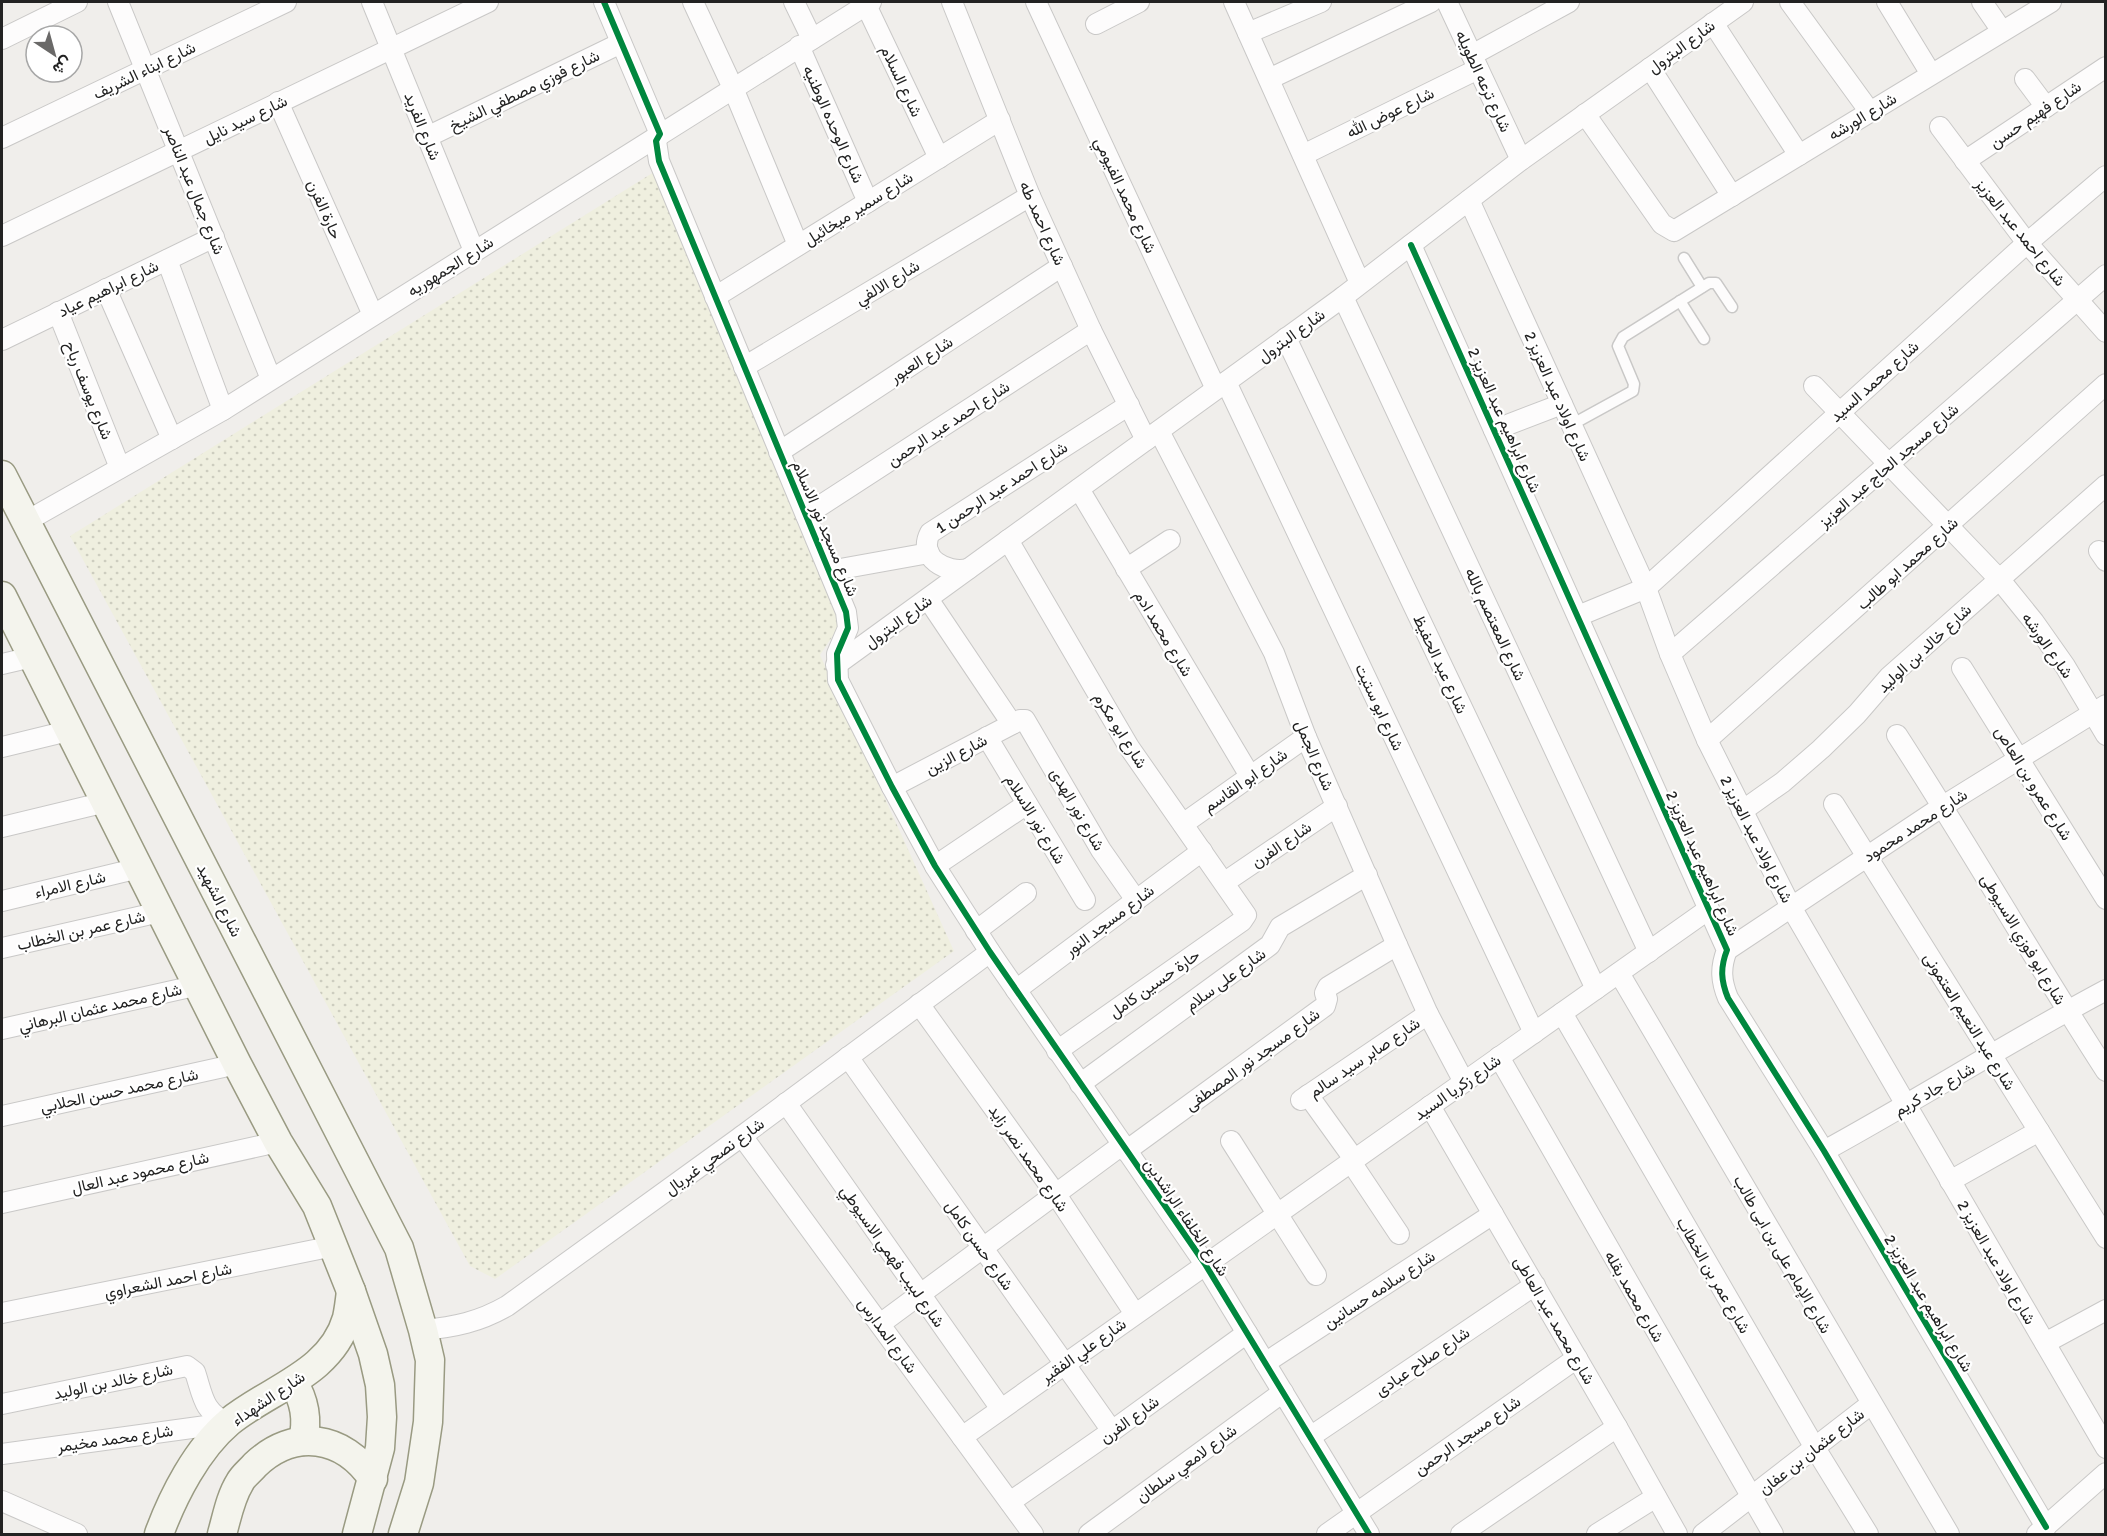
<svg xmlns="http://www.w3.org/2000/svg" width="2107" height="1536" font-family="Signika,Vazirmatn,sans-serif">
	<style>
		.farmland { fill: url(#farmland-dots) }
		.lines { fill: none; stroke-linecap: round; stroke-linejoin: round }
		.lane-casing { stroke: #c9c8c7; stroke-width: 13 }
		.street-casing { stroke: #c9c8c7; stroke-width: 22 }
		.secondary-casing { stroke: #999a82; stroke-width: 31 }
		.lane { stroke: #fdfcfc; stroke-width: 10 }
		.street { stroke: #fdfcfc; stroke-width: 20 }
		.secondary { stroke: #f4f4ed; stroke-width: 28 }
		.cycleway-casing { stroke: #fff; stroke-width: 10 }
		.cycleway { stroke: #00873e; stroke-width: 6 }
		.labels { text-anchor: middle; stroke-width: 4.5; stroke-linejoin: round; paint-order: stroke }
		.street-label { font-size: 16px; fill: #222; stroke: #fff }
	</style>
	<defs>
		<pattern id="farmland-dots" width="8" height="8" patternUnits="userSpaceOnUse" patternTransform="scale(1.5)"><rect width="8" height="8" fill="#efefdf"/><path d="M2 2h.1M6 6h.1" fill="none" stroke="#cdcdbf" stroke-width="1.8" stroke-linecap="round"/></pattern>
	</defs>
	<rect width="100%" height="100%" fill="#f0eeeb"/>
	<path class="farmland" d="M654,172L840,625L820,655L954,951L495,1279L470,1266L70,536Z"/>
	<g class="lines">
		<defs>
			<g id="lane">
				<path d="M1684,258L1702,287"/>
				<path d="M1680,301L1704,339"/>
				<path d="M1571,425L1633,391L1634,384L1618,346L1623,337L1709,283H1716L1732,307"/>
			</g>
			<g id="street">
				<path d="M118,2L271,379"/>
				<path d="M372,2L474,251"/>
				<path d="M604,2L660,134L656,141L659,161L846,612L848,628L837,654L838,680L892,787L935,866L990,952L1205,1264L1369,1534"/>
				<path d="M693,2L733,88L798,245"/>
				<path d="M794,2L812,39"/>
				<path d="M952,2L1030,196L1091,330L1146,440"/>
				<path d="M1036,2L1216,389"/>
				<path d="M1234,2L1360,283"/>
				<path d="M1447,2L1521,160"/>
				<path d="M1790,2L1870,112"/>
				<path d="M1887,2L1931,74"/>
				<path d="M1982,2L2002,31"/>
				<path d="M866,5L939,158"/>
				<path d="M1713,23L1799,155"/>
				<path d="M1096,24L1139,2"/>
				<path d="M1248,33L1321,2"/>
				<path d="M2,39L77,2"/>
				<path d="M799,46L868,202"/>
				<path d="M1472,55L1569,2"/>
				<path d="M1650,68L1732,196"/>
				<path d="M1269,79L1431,2"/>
				<path d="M2025,79L2046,107"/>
				<path d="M278,102L373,315"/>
				<path d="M1585,114L1662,224L1674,231L2051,2"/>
				<path d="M1940,127L2027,243L2106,332"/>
				<path d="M427,137L621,43"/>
				<path d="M2,138L286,2"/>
				<path d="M1303,155L1478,69"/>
				<path d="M1965,161L2106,67"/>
				<path d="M1469,200L1646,588L1670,654L1707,740L1791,907L2106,1448"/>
				<path d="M2,236L488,2"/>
				<path d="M1411,245L1727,950C1720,968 1721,981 1728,998L1824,1151L2046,1527"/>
				<path d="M167,260L223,410"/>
				<path d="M106,289L172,439"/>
				<path d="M715,297L1000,120"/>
				<path d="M1343,297L1649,952"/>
				<path d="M58,312L120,468"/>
				<path d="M1286,338L1596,989"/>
				<path d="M2,340L214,237"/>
				<path d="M744,367L1030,196"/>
				<path d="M1226,382L1534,1033"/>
				<path d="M1814,386L2000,580L2034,622L2065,666L2106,735"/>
				<path d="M1494,430L1562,404"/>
				<path d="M1159,431L1274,653L1306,737L1397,945L1428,1014L1464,1082"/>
				<path d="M779,452L1062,266"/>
				<path d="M1079,489L1250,776"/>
				<path d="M806,515L1091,330"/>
				<path d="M25,522L223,410L871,2"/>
				<path d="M1008,540L1129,747L1246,915L1242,921L1057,1051"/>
				<path d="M2099,551L2106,561"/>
				<path d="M968,569C947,574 917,558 930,533L1129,405"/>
				<path d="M1126,569L1170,540"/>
				<path d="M829,571L929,553"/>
				<path d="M928,599L1012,724"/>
				<path d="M1578,616L1646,588L2027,243L2106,176"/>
				<path d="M1670,654L2106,275"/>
				<path d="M2,664L32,657"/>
				<path d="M836,665L1343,297L1521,160L1743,2"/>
				<path d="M1962,668L2106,899"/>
				<path d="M1897,735C1969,846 2034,960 2106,1071"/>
				<path d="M987,737L1085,900"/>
				<path d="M1707,740L2106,384"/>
				<path d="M2,747L68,731"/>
				<path d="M892,787L1020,720H1025L1101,850L1136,900"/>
				<path d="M1834,804L2106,1238"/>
				<path d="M1742,811L1783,782L1821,749L1857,714L1889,677L2106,485"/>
				<path d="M1183,824L1306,737"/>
				<path d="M2,827L106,802"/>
				<path d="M935,866L1027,804"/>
				<path d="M1225,882L1337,806"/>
				<path d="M2,901L139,868"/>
				<path d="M976,931L1026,893"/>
				<path d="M2,948L160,912"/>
				<path d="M1727,950L1943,806L2106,705"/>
				<path d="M1619,973L1949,1534"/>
				<path d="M1016,990L1202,851"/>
				<path d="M919,1004L1055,1193L1135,1314"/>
				<path d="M1562,1013L1815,1448L1868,1534"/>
				<path d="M2,1029L199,985"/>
				<path d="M848,1057L1112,1431"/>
				<path d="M1499,1057L1773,1534"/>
				<path d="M1080,1084L1270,945L1280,927L1367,875"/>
				<path d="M1308,1095L1354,1159"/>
				<path d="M1301,1100L1428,1014"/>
				<path d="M786,1103L1001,1409"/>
				<path d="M1430,1106L1617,1427L1677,1534"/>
				<path d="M2,1116L237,1064"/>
				<path d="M742,1136L1033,1534"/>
				<path d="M1231,1141L1316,1275"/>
				<path d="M1126,1151L1325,1006L1327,999L1325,993L1328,987L1397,945"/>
				<path d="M1824,1151C1919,1099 2010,1041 2106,990"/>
				<path d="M1351,1162L1399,1234"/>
				<path d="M1950,1181L2039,1131"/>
				<path d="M2,1203L278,1142"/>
				<path d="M2,1313L334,1246"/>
				<path d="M880,1324L1122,1145"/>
				<path d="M423,1330C455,1327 479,1322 507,1306L742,1136L990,952"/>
				<path d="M2045,1343L2106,1310"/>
				<path d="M1265,1363L1493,1214"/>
				<path d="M2,1404L187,1366L195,1372C203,1396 203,1412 228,1423"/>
				<path d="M962,1437L1709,909"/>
				<path d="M1310,1437L1535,1285"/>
				<path d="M2,1454L228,1423"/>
				<path d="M2,1501L77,1534"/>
				<path d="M1010,1502L1112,1431L1247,1333"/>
				<path d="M1089,1534L1283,1392"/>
				<path d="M1327,1534L1577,1358"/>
				<path d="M1461,1534L1617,1427"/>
				<path d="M1597,1534L1656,1497"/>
				<path d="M1703,1534L1871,1404"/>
				<path d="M2037,1534L2106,1473"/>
			</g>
			<g id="secondary">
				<path d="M2,475L399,1248L423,1330L430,1360L428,1422L419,1483L403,1534"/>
				<path d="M2,596L237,1064L278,1142L317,1206L351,1291L373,1354L380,1385L382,1417L380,1448L357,1534"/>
				<path d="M293,1382C305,1401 308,1419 303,1441"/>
				<path d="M159,1534C173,1496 197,1449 229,1422C269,1389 331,1374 347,1318C349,1309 350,1300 351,1291"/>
				<path d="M222,1534C227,1517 230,1498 240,1482C243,1476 250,1471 255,1465C294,1428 343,1435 373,1479"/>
			</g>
		</defs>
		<use href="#lane" class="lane-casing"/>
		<use href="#street" class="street-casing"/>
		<use href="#secondary" class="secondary-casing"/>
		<use href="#lane" class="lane"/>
		<use href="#street" class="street"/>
		<use href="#secondary" class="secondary"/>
		<defs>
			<g id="cycleway">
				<path d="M604,2L660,134L656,141L659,161L846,612L848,628L837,654L838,680L892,787L935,866L990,952L1205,1264L1369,1534"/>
				<path d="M1411,245L1727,950C1720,968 1721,981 1728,998L1824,1151L2046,1527"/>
			</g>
		</defs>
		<use href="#cycleway" class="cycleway-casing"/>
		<use href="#cycleway" class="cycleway"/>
	</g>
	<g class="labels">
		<g class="street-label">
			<text transform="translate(1681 46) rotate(-36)" y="6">شارع البترول</text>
			<text transform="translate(144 70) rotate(-26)" y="6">شارع ابناء الشريف</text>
			<text transform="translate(902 81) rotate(65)" y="6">شارع السلام</text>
			<text transform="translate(1484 81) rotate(65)" y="6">شارع ترعه الطويله</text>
			<text transform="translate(524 90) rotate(-26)" y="6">شارع فوزي مصطفي الشيخ</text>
			<text transform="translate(1390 112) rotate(-26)" y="6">شارع عوض الله</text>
			<text transform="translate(2035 114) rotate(-34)" y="6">شارع فهيم حسن</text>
			<text transform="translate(1862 116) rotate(-31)" y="6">شارع الورشه</text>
			<text transform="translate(245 119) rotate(-26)" y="6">شارع سيد نايل</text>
			<text transform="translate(834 124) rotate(66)" y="6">شارع الوحده الوطنيه</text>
			<text transform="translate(423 126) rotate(68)" y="6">شارع الفريد</text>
			<text transform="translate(195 190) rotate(68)" y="6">شارع جمال عبد الناصر</text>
			<text transform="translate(1126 195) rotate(65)" y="6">شارع محمد الفيومي</text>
			<text transform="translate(858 208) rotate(-32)" y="6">شارع سمير ميخائيل</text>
			<text transform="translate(325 209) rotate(66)" y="6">حارة الفرن</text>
			<text transform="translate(1043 223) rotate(66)" y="6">شارع احمد طه</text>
			<text transform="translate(2021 232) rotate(51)" y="6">شارع احمد عبد العزيز</text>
			<text transform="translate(450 266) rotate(-32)" y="6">شارع الجمهوريه</text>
			<text transform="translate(887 282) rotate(-31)" y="6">شارع الالفي</text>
			<text transform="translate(108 288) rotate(-26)" y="6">شارع ابراهيم عياد</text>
			<text transform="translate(1291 335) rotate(-36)" y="6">شارع البترول</text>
			<text transform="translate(921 359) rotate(-33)" y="6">شارع العبور</text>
			<text transform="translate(1874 381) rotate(-42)" y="6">شارع محمد السيد</text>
			<text transform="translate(89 390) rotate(68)" y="6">شارع يوسف رباح</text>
			<text transform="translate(1558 396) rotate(66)" y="6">شارع اولاد عبد العزيز 2</text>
			<text transform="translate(1505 420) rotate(66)" y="6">شارع ابراهيم عبد العزيز 2</text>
			<text transform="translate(948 423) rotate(-33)" y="6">شارع احمد عبد الرحمن</text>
			<text transform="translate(1888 465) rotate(-41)" y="6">شارع مسجد الحاج عبد العزيز</text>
			<text transform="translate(1001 487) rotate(-33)" y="6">شارع احمد عبد الرحمن 1</text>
			<text transform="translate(826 528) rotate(67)" y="6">شارع مسجد نور الاسلام</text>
			<text transform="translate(1907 563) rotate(-42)" y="6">شارع محمد ابو طالب</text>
			<text transform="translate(898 621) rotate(-36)" y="6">شارع البترول</text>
			<text transform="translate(1496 624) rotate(65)" y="6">شارع المعتصم بالله</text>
			<text transform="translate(1164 633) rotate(59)" y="6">شارع محمد ادم</text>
			<text transform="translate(2048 645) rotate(55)" y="6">شارع الورشه</text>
			<text transform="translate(1924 648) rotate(-43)" y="6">شارع خالد بن الوليد</text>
			<text transform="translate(1441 664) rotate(65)" y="6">شارع عبد الحفيظ</text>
			<text transform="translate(1380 707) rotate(65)" y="6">شارع ابو ستيت</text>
			<text transform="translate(1121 730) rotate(58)" y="6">شارع ابو مكرم</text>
			<text transform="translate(956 754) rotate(-28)" y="6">شارع الزين</text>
			<text transform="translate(1315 755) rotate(67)" y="6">شارع الجمل</text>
			<text transform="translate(1245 780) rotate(-35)" y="6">شارع ابو القاسم</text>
			<text transform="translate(2034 783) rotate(58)" y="6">شارع عمرو بن العاص</text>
			<text transform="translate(1078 809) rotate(60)" y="6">شارع نور الهدى</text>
			<text transform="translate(1036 819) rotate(59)" y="6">شارع نور الاسلام</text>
			<text transform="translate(1915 825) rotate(-33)" y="6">شارع محمد محمود</text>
			<text transform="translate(1757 839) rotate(63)" y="6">شارع اولاد عبد العزيز 2</text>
			<text transform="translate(1281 844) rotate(-34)" y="6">شارع الفرن</text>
			<text transform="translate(1703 863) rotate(66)" y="6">شارع ابراهيم عبد العزيز 2</text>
			<text transform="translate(70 884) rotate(-13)" y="6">شارع الامراء</text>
			<text transform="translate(220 900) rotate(63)" y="6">شارع الشهيد</text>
			<text transform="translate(1109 920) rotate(-37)" y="6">شارع مسجد النور</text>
			<text transform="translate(81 930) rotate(-13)" y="6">شارع عمر بن الخطاب</text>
			<text transform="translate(2024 939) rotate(59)" y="6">شارع ابو فوزي الاسيوطى</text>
			<text transform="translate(1225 979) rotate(-36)" y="6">شارع على سلام</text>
			<text transform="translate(1154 983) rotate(-35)" y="6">حارة حسين كامل</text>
			<text transform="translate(100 1007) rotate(-13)" y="6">شارع محمد عثمان البرهاني</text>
			<text transform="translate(1970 1021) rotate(58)" y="6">شارع عبد النعيم العتمونى</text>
			<text transform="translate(1364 1057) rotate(-34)" y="6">شارع صابر سيد سالم</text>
			<text transform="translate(1252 1059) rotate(-36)" y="6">شارع مسجد نور المصطفى</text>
			<text transform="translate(1457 1087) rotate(-35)" y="6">شارع زكريا السيد</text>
			<text transform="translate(1934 1089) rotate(-30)" y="6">شارع جاد كريم</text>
			<text transform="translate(119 1090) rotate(-12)" y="6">شارع محمد حسن الحلابي</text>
			<text transform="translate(714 1156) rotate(-36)" y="6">شارع نصحي غبريال</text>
			<text transform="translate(1029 1158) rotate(55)" y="6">شارع محمد نصر زايد</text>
			<text transform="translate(140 1172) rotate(-13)" y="6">شارع محمود عبد العال</text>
			<text transform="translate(1187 1217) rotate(56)" y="6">شارع الخلفاء الراشدين</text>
			<text transform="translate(980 1245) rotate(55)" y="6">شارع حسن كامل</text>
			<text transform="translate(1783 1254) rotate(60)" y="6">شارع الإمام على بن ابى طالب</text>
			<text transform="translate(893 1256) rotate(55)" y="6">شارع لبيب فهمي الاسيوطي</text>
			<text transform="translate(1997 1262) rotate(60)" y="6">شارع اولاد عبد العزيز 2</text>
			<text transform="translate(1714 1275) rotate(60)" y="6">شارع عمر بن الخطاب</text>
			<text transform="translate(168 1280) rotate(-11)" y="6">شارع احمد الشعراوي</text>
			<text transform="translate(1379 1289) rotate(-33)" y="6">شارع سلامه حسانين</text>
			<text transform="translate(1635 1296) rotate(60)" y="6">شارع محمد بقله</text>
			<text transform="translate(1929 1303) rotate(59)" y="6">شارع ابراهيم عبد العزيز 2</text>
			<text transform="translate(1555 1320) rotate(60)" y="6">شارع محمد عبد العاطى</text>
			<text transform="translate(888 1335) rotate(54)" y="6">شارع المدارس</text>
			<text transform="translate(1083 1350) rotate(-35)" y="6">شارع علي الفقير</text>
			<text transform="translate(1422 1361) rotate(-34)" y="6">شارع صلاح عبادى</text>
			<text transform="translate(113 1381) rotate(-12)" y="6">شارع خالد بن الوليد</text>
			<text transform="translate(268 1398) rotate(-34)" y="6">شارع الشهداء</text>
			<text transform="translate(1129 1419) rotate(-36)" y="6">شارع الفرن</text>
			<text transform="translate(1467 1435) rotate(-35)" y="6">شارع مسجد الرحمن</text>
			<text transform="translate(115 1438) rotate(-8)" y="6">شارع محمد مخيمر</text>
			<text transform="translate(1811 1451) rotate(-38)" y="6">شارع عثمان بن عفان</text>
			<text transform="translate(1186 1463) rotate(-36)" y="6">شارع لامعي سلطان</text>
		</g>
	</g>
	<rect width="2107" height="1536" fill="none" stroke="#222222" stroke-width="6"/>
	<g transform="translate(54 54) rotate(144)"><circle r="28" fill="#ffffff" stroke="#a7a7a7" stroke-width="1.5"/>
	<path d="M0-4.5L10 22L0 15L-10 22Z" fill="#6a6968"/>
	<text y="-9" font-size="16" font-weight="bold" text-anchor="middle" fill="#222222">ش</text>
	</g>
</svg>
